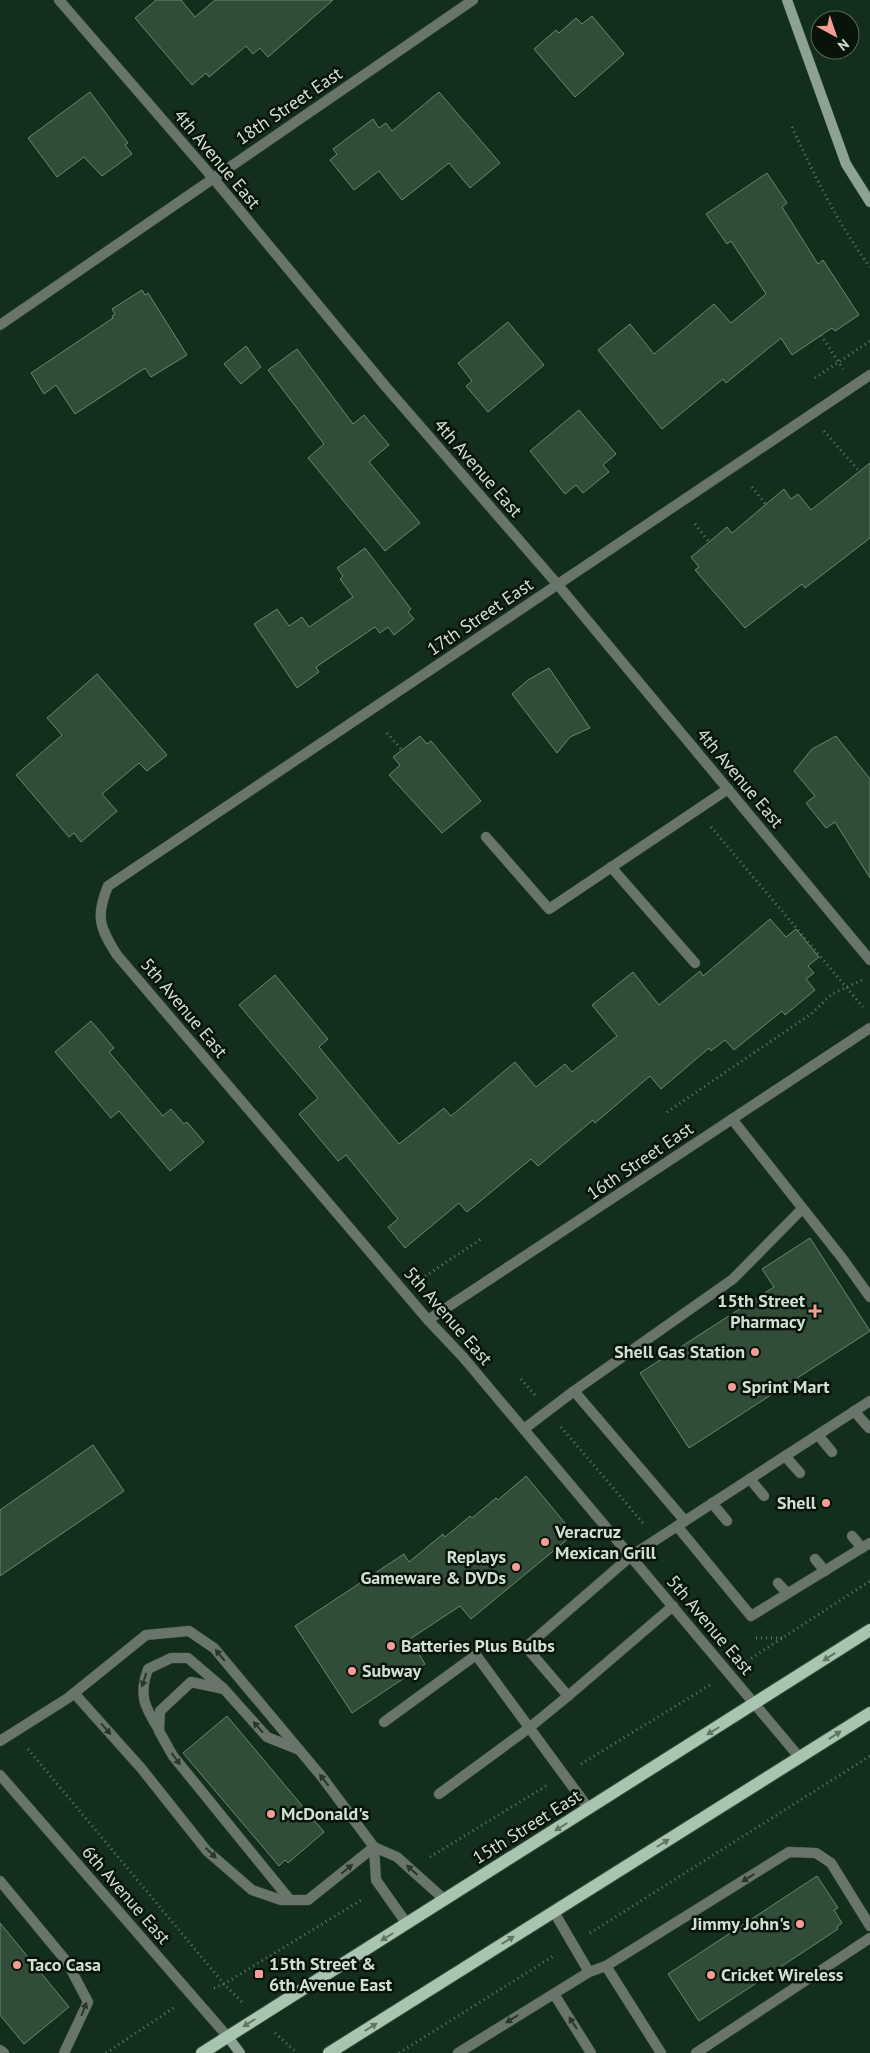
<svg xmlns="http://www.w3.org/2000/svg" width="870" height="2053" font-family="'PT Sans',sans-serif">
	<style>
		.building { fill: #324d37; stroke: #6a876f }
		.lines { fill: none; stroke-linecap: round; stroke-linejoin: round }
		.lane-casing { stroke: #314a38; stroke-width: 11 }
		.street-casing { stroke: #314a38; stroke-width: 11 }
		.secondary-casing { stroke: #314a38; stroke-width: 11 }
		.primary-casing { stroke: #314a38; stroke-width: 14 }
		.path { stroke: #627867; stroke-width: 3; stroke-dasharray: 1 4; stroke-linecap: butt }
		.lane { stroke: #69756b; stroke-width: 10 }
		.street { stroke: #69756b; stroke-width: 10 }
		.secondary { stroke: #8ea291; stroke-width: 10 }
		.primary { stroke: #aac5af; stroke-width: 12 }
		.oneway { fill: #2a352c }
		.oneway2 { fill: #617565 }
		.poi-dot { fill: #f59c96; stroke: #08130a; stroke-width: 2 }
		.labels { text-anchor: middle; stroke-width: 5; stroke-linejoin: round; paint-order: stroke }
		.street-label { font-size: 18px; fill: #d0e0d3; stroke: #08130a }
		.poi-label { font-size: 18px; font-weight: bold; fill: #d0e0d3; stroke: #08130a; text-anchor: start }
	</style>
	<rect width="100%" height="100%" fill="#132e1a"/>
	<g class="building">
		<path d="M156,0H181L195,17L215,0H333L268,57L260,48L253,54L246,46L209,77L206,73L192,85L135,18Z"/>
		<path d="M592,16L624,54L575,97L534,49L556,30L559,33L576,18L582,24Z"/>
		<path d="M90,92L128,143L125,145L132,154L102,176L84,157L57,177L28,138Z"/>
		<path d="M439,92L500,163L470,188L449,163L402,200L379,171L354,190L330,160L337,154L333,149L373,119L379,128L386,123L392,131Z"/>
		<path d="M767,173L787,203L782,207L818,264L823,260L859,315L835,331L832,328L792,355L781,338L726,383L723,379L662,429L598,350L630,324L654,354L714,304L731,323L766,294L731,241L727,244L706,214Z"/>
		<path d="M142,290L145,295L148,293L187,355L151,377L145,368L75,414L56,385L44,394L31,373L113,318L112,316L115,314L112,309Z"/>
		<path d="M508,322L544,365L488,412L466,386L472,381L458,363Z"/>
		<path d="M246,346L261,367L241,384L224,364Z"/>
		<path d="M297,349L353,424L364,415L389,445L369,462L420,523L385,551L308,458L324,444L268,370Z"/>
		<path d="M579,410L616,454L603,465L609,472L583,493L576,485L565,494L530,451Z"/>
		<path d="M870,463V538L805,588L802,584L745,628L695,570L699,567L691,557L727,527L732,533L784,489L791,499L798,494L811,510Z"/>
		<path d="M365,548L411,609L408,612L414,619L394,635L388,627L380,633L375,627L316,667L319,672L297,688L254,624L277,609L289,626L302,617L309,627L353,597L340,579L343,576L337,568Z"/>
		<path d="M549,668L590,728L570,737L557,753L512,694L528,680Z"/>
		<path d="M97,674L167,755L147,771L139,763L102,794L117,811L81,842L74,833L69,837L16,775L62,735L47,718Z"/>
		<path d="M420,736L427,744L431,741L481,801L442,833L389,775L400,765L393,757Z"/>
		<path d="M836,736L870,779V878L835,822L826,828L806,803L815,796L794,771L812,749Z"/>
		<path d="M770,919L786,937L796,929L819,957L808,966L814,973L806,979L815,990L785,1015L782,1011L734,1050L725,1040L711,1051L709,1048L661,1089L650,1076L595,1123L593,1120L538,1166L531,1159L467,1212L459,1203L405,1248L388,1227L398,1219L346,1155L338,1161L299,1114L318,1098L239,1005L275,975L328,1039L319,1047L399,1144L444,1108L451,1116L515,1062L536,1087L565,1064L572,1072L617,1036L592,1005L633,972L659,1005L700,971L703,976Z"/>
		<path d="M91,1021L114,1048L109,1052L163,1116L171,1109L184,1124L187,1122L204,1142L170,1171L119,1111L111,1118L55,1052Z"/>
		<path d="M810,1238L870,1331L689,1448L640,1373L774,1287L762,1269Z"/>
		<path d="M93,1445L124,1491L0,1576V1510Z"/>
		<path d="M526,1476L574,1534L471,1619L460,1606L410,1639L425,1664L352,1713L295,1626L404,1554L409,1562L443,1534L445,1537L470,1516L472,1518L496,1498L498,1500Z"/>
		<path d="M227,1716L324,1832L288,1863L285,1860L279,1866L183,1753Z"/>
		<path d="M817,1876L838,1908L834,1910L842,1923L837,1927L838,1929L699,2021L668,1974Z"/>
		<path d="M0,1923L69,2007L24,2044L0,2015Z"/>
	</g>
	<g class="lines">
		<defs>
			<g id="lane">
				<path d="M486,837L549,909L728,789"/>
				<path d="M611,867L695,963"/>
				<path d="M732,1119L842,1258L870,1297"/>
				<path d="M574,1391L733,1279L802,1209"/>
				<path d="M854,1411L869,1428"/>
				<path d="M524,1429L574,1391L685,1521"/>
				<path d="M818,1435L832,1452"/>
				<path d="M785,1456L800,1473"/>
				<path d="M750,1479L764,1496"/>
				<path d="M712,1503L727,1521"/>
				<path d="M677,1526L751,1616L870,1543"/>
				<path d="M852,1536L862,1548"/>
				<path d="M815,1559L825,1571"/>
				<path d="M778,1583L787,1593"/>
				<path d="M673,1606L568,1696L526,1647L631,1556L870,1401"/>
				<path d="M74,1693L141,1768L207,1851L252,1890L281,1900H308L374,1847"/>
				<path d="M384,1722L476,1655L589,1809"/>
				<path d="M159,1730C145,1707 138,1696 148,1669L171,1658H188L223,1688"/>
				<path d="M0,1741L68,1698L146,1635L189,1631L214,1648L322,1777L374,1847L397,1857L445,1900"/>
				<path d="M439,1794L529,1728L568,1696"/>
				<path d="M374,1847L376,1880L407,1924"/>
				<path d="M0,1881L67,1962L88,2002L64,2053"/>
				<path d="M290,1900L173,1756L159,1731L160,1711L191,1682L224,1689L267,1737L297,1749"/>
				<path d="M554,1912L589,1972"/>
				<path d="M606,1966L661,2053"/>
				<path d="M554,1994L591,2053"/>
				<path d="M0,2050L4,2053"/>
				<path d="M458,2053L589,1972L606,1966L789,1852L816,1853L831,1863L870,1926"/>
				<path d="M696,2053L870,1938"/>
			</g>
			<g id="street">
				<path d="M59,0L213,178L386,387L558,585L870,960"/>
				<path d="M0,325L473,0"/>
				<path d="M428,1320L870,1028"/>
				<path d="M800,1758L463,1357L428,1320L117,955C100,928 95,917 108,886L870,375"/>
				<path d="M0,1775L228,2037"/>
			</g>
			<g id="secondary">
				<path d="M787,0L846,164L870,202"/>
				<path d="M228,2037L240,2053"/>
			</g>
			<g id="primary">
				<path d="M202,2053L870,1630"/>
				<path d="M329,2053L870,1713"/>
			</g>
		</defs>
		<use href="#lane" class="lane-casing"/>
		<use href="#street" class="street-casing"/>
		<use href="#secondary" class="secondary-casing"/>
		<use href="#primary" class="primary-casing"/>
		<g class="path">
			<path d="M792,127C815,177 838,224 870,267"/>
			<path d="M821,335L843,369"/>
			<path d="M815,378L870,341"/>
			<path d="M824,431L859,471"/>
			<path d="M752,487L766,505"/>
			<path d="M695,524L709,542"/>
			<path d="M387,733L402,750"/>
			<path d="M711,827L863,1007"/>
			<path d="M667,1112L811,1014L832,994L862,980"/>
			<path d="M421,1279L481,1239"/>
			<path d="M521,1379L535,1395"/>
			<path d="M561,1427L643,1523"/>
			<path d="M756,1638H782"/>
			<path d="M747,1661L870,1581"/>
			<path d="M28,1749L224,1984L242,2002"/>
			<path d="M581,1764L710,1685"/>
			<path d="M430,1857L546,1786"/>
			<path d="M590,1933L870,1756"/>
			<path d="M214,1988L224,1984L363,1899"/>
			<path d="M275,2033L297,2053"/>
			<path d="M106,2053L175,2007"/>
			<path d="M399,2053L555,1955"/>
		</g>
		<use href="#lane" class="lane"/>
		<use href="#street" class="street"/>
		<use href="#secondary" class="secondary"/>
		<use href="#primary" class="primary"/>
	</g>
	<defs><path id="oneway-solid" d="M-6-.8H1V-3.2L6.5 0L1 3.2V.8H-6Z" transform="scale(1.25)"/></defs>
	<g class="oneway">
		<use href="#oneway-solid" transform="translate(220 1655) rotate(-130)"/>
		<use href="#oneway-solid" transform="translate(144 1680) rotate(108)"/>
		<use href="#oneway-solid" transform="translate(258 1727) rotate(-132)"/>
		<use href="#oneway-solid" transform="translate(106 1729) rotate(48)"/>
		<use href="#oneway-solid" transform="translate(176 1759) rotate(54)"/>
		<use href="#oneway-solid" transform="translate(324 1780) rotate(-128)"/>
		<use href="#oneway-solid" transform="translate(211 1853) rotate(44)"/>
		<use href="#oneway-solid" transform="translate(347 1869) rotate(-39)"/>
		<use href="#oneway-solid" transform="translate(412 1870) rotate(-138)"/>
		<use href="#oneway-solid" transform="translate(748 1878) rotate(148)"/>
		<use href="#oneway-solid" transform="translate(84 2009) rotate(-69)"/>
		<use href="#oneway-solid" transform="translate(512 2019) rotate(148)"/>
		<use href="#oneway-solid" transform="translate(573 2023) rotate(-123)"/>
	</g>
	<g class="oneway2">
		<use href="#oneway-solid" transform="translate(829 1657) rotate(147)"/>
		<use href="#oneway-solid" transform="translate(713 1731) rotate(148)"/>
		<use href="#oneway-solid" transform="translate(835 1735) rotate(-33)"/>
		<use href="#oneway-solid" transform="translate(561 1827) rotate(148)"/>
		<use href="#oneway-solid" transform="translate(663 1843) rotate(-32)"/>
		<use href="#oneway-solid" transform="translate(387 1937) rotate(148)"/>
		<use href="#oneway-solid" transform="translate(508 1940) rotate(-32)"/>
		<use href="#oneway-solid" transform="translate(249 2023) rotate(148)"/>
		<use href="#oneway-solid" transform="translate(371 2027) rotate(-32)"/>
	</g>
	<g class="poi-dot">
		<path d="M812.5 1303.5h5v5h5v5h-5v5h-5v-5h-5v-5h5z"/>
		<circle cx="755" cy="1352" r="5"/>
		<circle cx="732" cy="1387" r="5"/>
		<circle cx="826" cy="1503" r="5"/>
		<circle cx="545" cy="1542" r="5"/>
		<circle cx="516" cy="1567" r="5"/>
		<circle cx="391" cy="1646" r="5"/>
		<circle cx="352" cy="1671" r="5"/>
		<circle cx="271" cy="1814" r="5"/>
		<circle cx="800" cy="1924" r="5"/>
		<circle cx="17" cy="1965" r="5"/>
		<rect x="254" y="1969" width="10" height="10" rx="2.5"/>
		<circle cx="711" cy="1975" r="5"/>
	</g>
	<g class="labels">
		<g class="street-label">
			<text transform="translate(289 106) rotate(-34)" y="6">18th Street East</text>
			<text transform="translate(217 159) rotate(50)" y="6">4th Avenue East</text>
			<text transform="translate(478 468) rotate(49)" y="6">4th Avenue East</text>
			<text transform="translate(480 617) rotate(-34)" y="6">17th Street East</text>
			<text transform="translate(740 778) rotate(50)" y="6">4th Avenue East</text>
			<text transform="translate(184 1008) rotate(50)" y="6">5th Avenue East</text>
			<text transform="translate(640 1161) rotate(-34)" y="6">16th Street East</text>
			<text transform="translate(448 1316) rotate(49)" y="6">5th Avenue East</text>
			<text transform="translate(710 1625) rotate(50)" y="6">5th Avenue East</text>
			<text transform="translate(527 1827) rotate(-32)" y="6">15th Street East</text>
			<text transform="translate(126 1895) rotate(49)" y="6">6th Avenue East</text>
		</g>
		<g class="poi-label">
			<text x="805" y="1307" text-anchor="end">15th Street<tspan x="805" dy="21">Pharmacy</tspan></text>
			<text x="745" y="1358" text-anchor="end">Shell Gas Station</text>
			<text x="742" y="1393">Sprint Mart</text>
			<text x="816" y="1509" text-anchor="end">Shell</text>
			<text x="555" y="1538">Veracruz<tspan x="555" dy="21">Mexican Grill</tspan></text>
			<text x="506" y="1563" text-anchor="end">Replays<tspan x="506" dy="21">Gameware &amp; DVDs</tspan></text>
			<text x="401" y="1652">Batteries Plus Bulbs</text>
			<text x="362" y="1677">Subway</text>
			<text x="281" y="1820">McDonald's</text>
			<text x="790" y="1930" text-anchor="end">Jimmy John's</text>
			<text x="269" y="1970">15th Street &amp;<tspan x="269" dy="21">6th Avenue East</tspan></text>
			<text x="27" y="1971">Taco Casa</text>
			<text x="721" y="1981">Cricket Wireless</text>
		</g>
	</g>
	<g transform="translate(835 35) rotate(140)"><circle r="24" fill="#08130a" stroke="#58655a"/>
	<path d="M0-4L9 19L0 12L-9 19Z" fill="#f59c96"/>
	<text y="-8" font-size="14" font-weight="bold" text-anchor="middle" fill="#d0e0d3">N</text>
	</g>
</svg>
